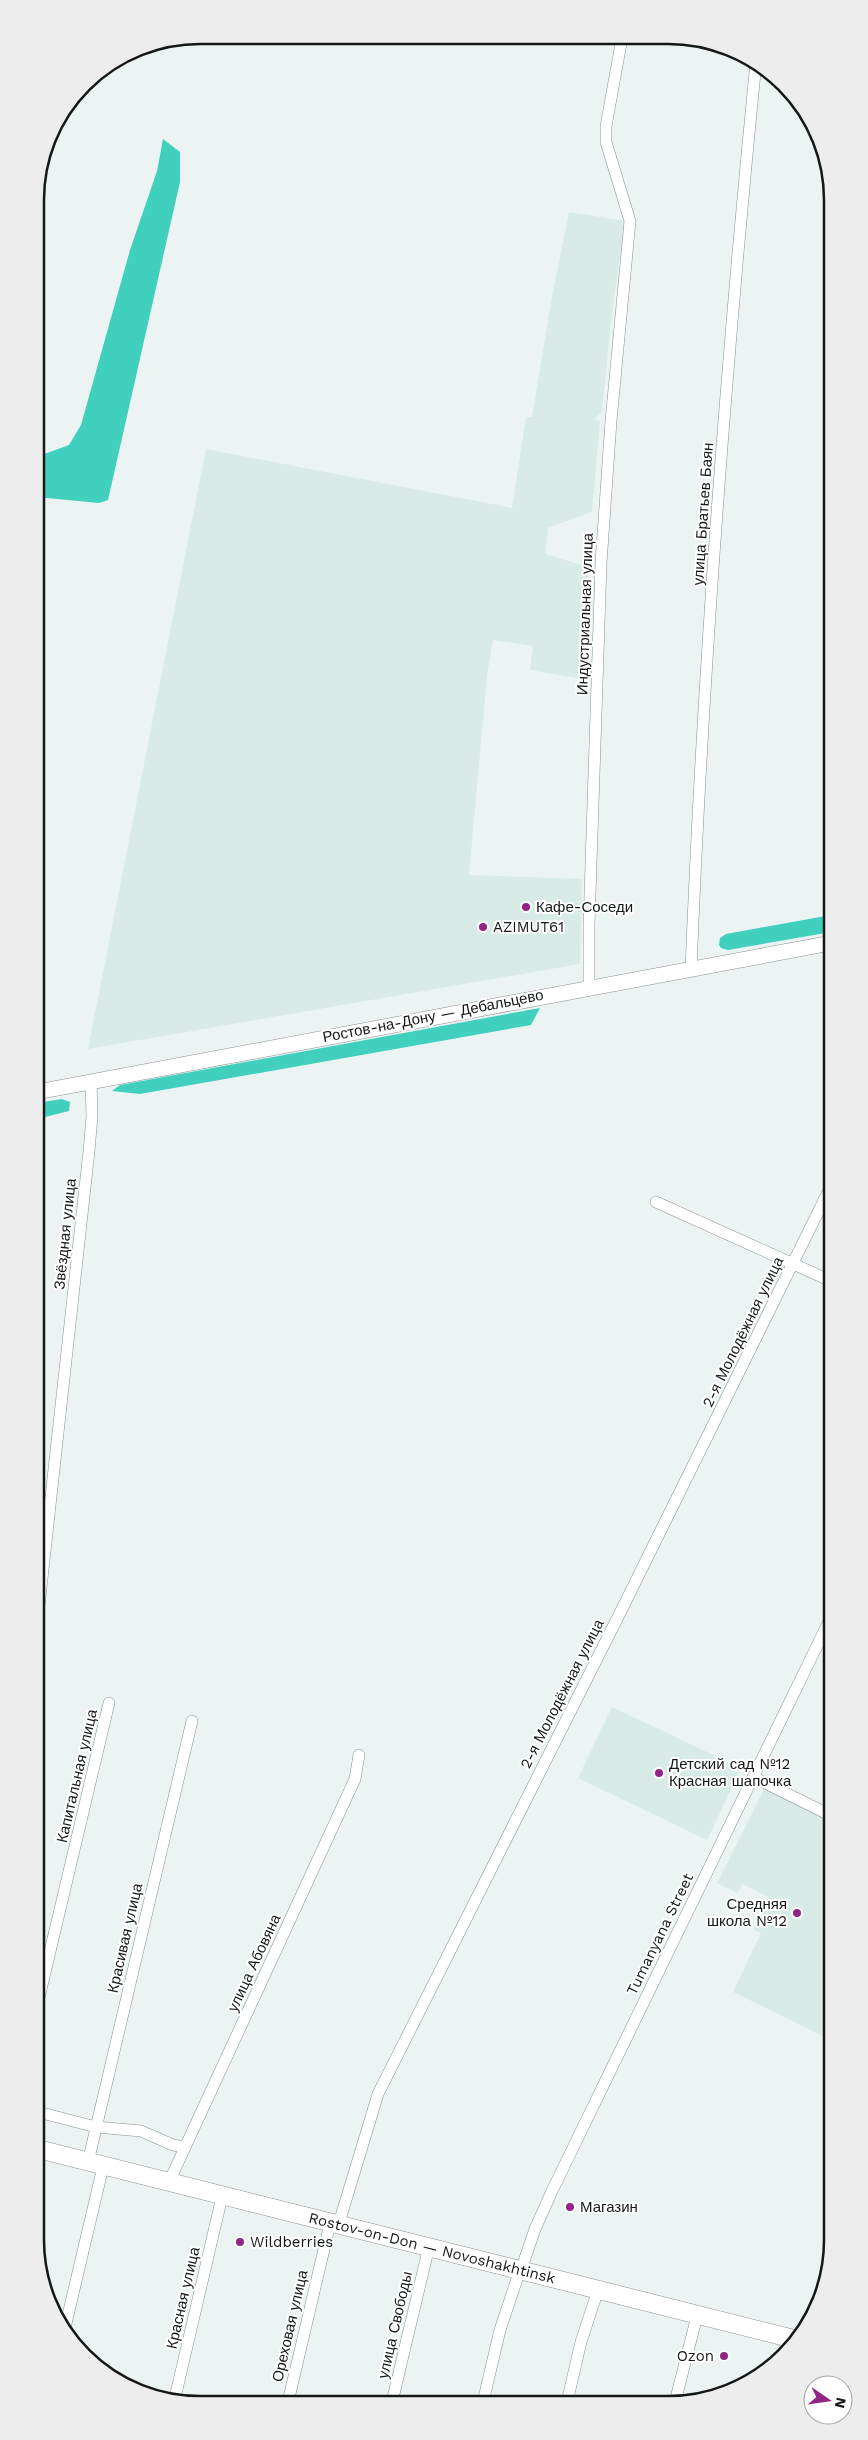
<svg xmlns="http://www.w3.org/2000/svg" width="868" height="2440" font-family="'Work Sans',sans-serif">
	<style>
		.built { fill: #d9ebe7 }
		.green { fill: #8ad3c6 }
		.forest { fill: #40d0bd }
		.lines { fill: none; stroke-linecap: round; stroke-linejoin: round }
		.stream { stroke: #44d3c0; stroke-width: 3 }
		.street-casing { stroke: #899190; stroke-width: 12 }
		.secondary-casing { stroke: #899190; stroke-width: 16 }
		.primary-casing { stroke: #899190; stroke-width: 19 }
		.street { stroke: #fff; stroke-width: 11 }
		.secondary { stroke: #fff; stroke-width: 15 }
		.primary { stroke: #fff; stroke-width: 18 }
		.poi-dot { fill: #912487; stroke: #fff; stroke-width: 2 }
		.labels { text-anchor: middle; stroke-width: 4; stroke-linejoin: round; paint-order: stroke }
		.street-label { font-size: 15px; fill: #141817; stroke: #fff }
		.poi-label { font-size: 15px; fill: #141817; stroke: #fff; text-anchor: start }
		.rim { fill: none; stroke: #141817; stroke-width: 2.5 }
	</style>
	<rect width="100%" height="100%" fill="#ebf4f2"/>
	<g class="built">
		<path d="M569,212L625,221L612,312L602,412L596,416L595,420L600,421L592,512L548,528L545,554L589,567L583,679L530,670L533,646L493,640L487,676L469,875L582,879L580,964L88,1049L206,449L512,508L526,417H532L551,302Z"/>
		<path d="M612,1707L741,1768L707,1840L578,1778Z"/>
		<path d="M764,1789L832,1822V2014L823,2036L733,1992L761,1933L753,1930L769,1897L743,1884L738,1893L717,1883Z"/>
	</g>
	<path class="green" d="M830,643L831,765H823Z"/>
	<g class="forest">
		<path d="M163,139L180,152V182L108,500L99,503L36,497V457L69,445L81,425L130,250L157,171Z"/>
		<path d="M831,915V932L728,950L721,948L719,945L720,938L726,934Z"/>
		<path d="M540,1008L531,1025L140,1094L112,1091L120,1085Z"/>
		<path d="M62,1099L70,1102L69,1111L37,1119V1103Z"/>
	</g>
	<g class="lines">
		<path class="stream" d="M807,2324L822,2271L833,2212"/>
		<defs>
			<g id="street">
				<path d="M691,970C703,667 726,364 756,62"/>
				<path d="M589,987V925L601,563L611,421L630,221L606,142V126L622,38"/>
				<path d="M656,1202L831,1281"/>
				<path d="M37,1624L89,1151L92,1116L91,1082"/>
				<path d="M753,1777L832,1816"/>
				<path d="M38,2002L109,1703"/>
				<path d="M38,2112L96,2127L141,2131L173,2145L185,2147"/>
				<path d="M88,2162L192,1721"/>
				<path d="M169,2182L355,1779L359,1755"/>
				<path d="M339,2223L378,2094L621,1611L831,1186"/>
				<path d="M521,2270L535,2229L552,2191L832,1615"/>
				<path d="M64,2332L102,2171"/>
				<path d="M174,2402L221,2201"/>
				<path d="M288,2402L329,2228"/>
				<path d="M392,2402L427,2255"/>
				<path d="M483,2402L500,2330L518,2276"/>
				<path d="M567,2402L581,2342L596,2296"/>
				<path d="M675,2402L696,2320"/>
			</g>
			<path id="secondary" d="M37,1092L831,943"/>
			<path id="primary" d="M38,2149L798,2340"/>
		</defs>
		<use href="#street" class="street-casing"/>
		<use href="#secondary" class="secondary-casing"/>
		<use href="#primary" class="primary-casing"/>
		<use href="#street" class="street"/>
		<use href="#secondary" class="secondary"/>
		<use href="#primary" class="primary"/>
	</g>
	<g class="poi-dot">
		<circle cx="526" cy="907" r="5"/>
		<circle cx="483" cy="927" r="5"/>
		<circle cx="659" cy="1773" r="5"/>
		<circle cx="797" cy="1913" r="5"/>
		<circle cx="570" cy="2207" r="5"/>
		<circle cx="240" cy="2242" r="5"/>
		<circle cx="724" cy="2356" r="5"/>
	</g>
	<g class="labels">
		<g class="street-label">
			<text transform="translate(703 514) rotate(-86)" y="5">улица Братьев Баян</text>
			<text transform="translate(585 614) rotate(-88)" y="5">Индустриальная улица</text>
			<text transform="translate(433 1016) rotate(-11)" y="5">Ростов-на-Дону — Дебальцево</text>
			<text transform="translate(65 1234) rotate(-84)" y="5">Звёздная улица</text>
			<text transform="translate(743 1332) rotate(-64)" y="5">2-я Молодёжная улица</text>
			<text transform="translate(562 1694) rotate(-63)" y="5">2-я Молодёжная улица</text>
			<text transform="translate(77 1776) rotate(-77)" y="5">Капитальная улица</text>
			<text transform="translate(660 1934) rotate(-64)" y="5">Tumanyana Street</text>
			<text transform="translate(125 1938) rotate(-77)" y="5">Красивая улица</text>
			<text transform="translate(254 1963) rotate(-65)" y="5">улица Абовяна</text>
			<text transform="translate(432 2248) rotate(14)" y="5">Rostov-on-Don — Novoshakhtinsk</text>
			<text transform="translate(183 2298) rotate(-77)" y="5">Красная улица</text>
			<text transform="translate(395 2325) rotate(-77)" y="5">улица Свободы</text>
			<text transform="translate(290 2326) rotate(-77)" y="5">Ореховая улица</text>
		</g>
		<g class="poi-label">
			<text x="536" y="912">Кафе-Соседи</text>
			<text x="493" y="932">AZIMUT61</text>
			<text x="669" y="1769">Детский сад №12<tspan x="669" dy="17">Красная шапочка</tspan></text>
			<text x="787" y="1909" text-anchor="end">Средняя<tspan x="787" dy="17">школа №12</tspan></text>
			<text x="580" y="2212">Магазин</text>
			<text x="250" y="2247">Wildberries</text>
			<text x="714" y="2361" text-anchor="end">Ozon</text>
		</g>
	</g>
	<path d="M0 0H868V2440H0ZM200 44H668A156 156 0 0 1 824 200V2240A156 156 0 0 1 668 2396H200A156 156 0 0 1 44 2240V200A156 156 0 0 1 200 44Z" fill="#ecedec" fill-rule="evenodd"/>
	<path class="rim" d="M200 44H668A156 156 0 0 1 824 200V2240A156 156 0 0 1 668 2396H200A156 156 0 0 1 44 2240V200A156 156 0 0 1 200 44Z"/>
	<g transform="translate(828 2400) rotate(103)"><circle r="24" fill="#ffffff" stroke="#a1a3a2"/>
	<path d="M0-4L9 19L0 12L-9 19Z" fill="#912487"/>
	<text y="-8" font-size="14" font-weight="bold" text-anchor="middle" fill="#141817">N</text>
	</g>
</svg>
